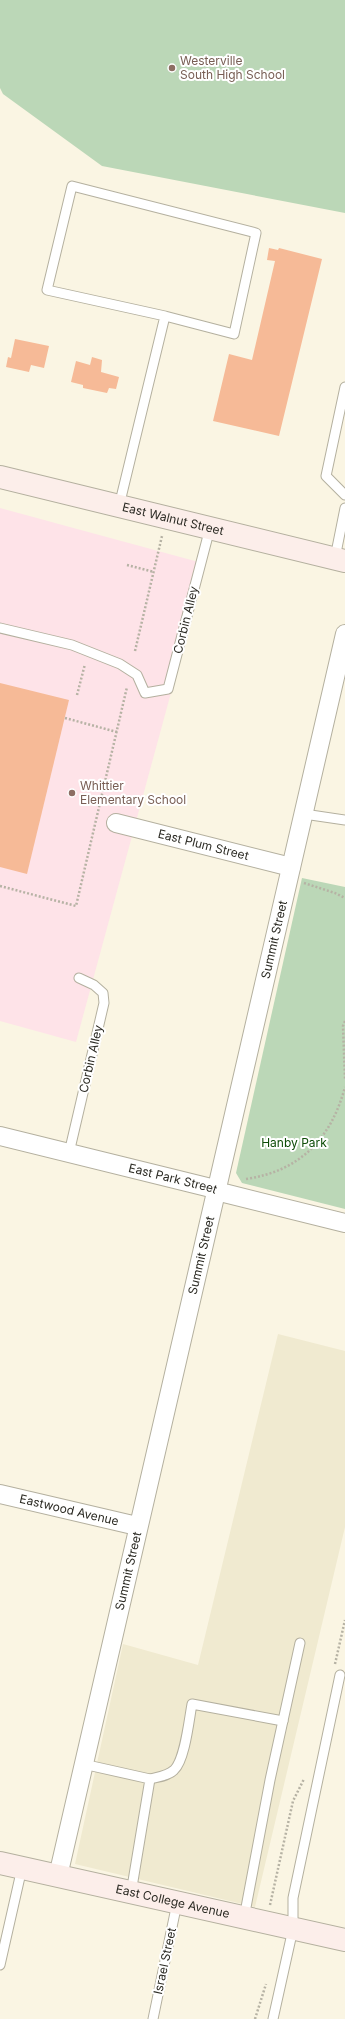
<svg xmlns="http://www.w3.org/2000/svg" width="345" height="2019" font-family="Inter,sans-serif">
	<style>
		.built { fill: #f0ead0 }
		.education { fill: #fee3e8 }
		.green { fill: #bbd7b7 }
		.building { fill: #f6ba97 }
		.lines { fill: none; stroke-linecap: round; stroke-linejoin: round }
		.lane-casing { stroke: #b4b09f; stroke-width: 11 }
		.street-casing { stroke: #b4b09f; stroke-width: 20 }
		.secondary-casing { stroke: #b4b09f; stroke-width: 24 }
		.path { stroke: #b6b2a4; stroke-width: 2.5; stroke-dasharray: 2 2; stroke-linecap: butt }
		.lane { stroke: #fff; stroke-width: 9 }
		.street { stroke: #fff; stroke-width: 18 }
		.secondary { stroke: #fceeea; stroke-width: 22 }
		.education-dot { fill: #8d6e63; stroke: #fff; stroke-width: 1.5 }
		.labels { text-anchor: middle; stroke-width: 4; stroke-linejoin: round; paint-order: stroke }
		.education-label { font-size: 12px; fill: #785e54; stroke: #fff; text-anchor: start }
		.street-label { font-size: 12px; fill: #2c2b24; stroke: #fff }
		.park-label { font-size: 12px; fill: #0d4c07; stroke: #fff }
	</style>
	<rect width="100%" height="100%" fill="#faf5e3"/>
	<path class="built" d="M278,1334L345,1351V1527L255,1907L75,1864L123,1644L198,1665Z"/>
	<path class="education" d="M0,508L206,564L76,1042L0,1021Z"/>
	<g class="green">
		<path d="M0,0H345V213L102,166L3,94L0,88Z"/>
		<path d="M302,878L345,887V1209L242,1183L236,1173Z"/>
	</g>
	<g class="building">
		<path d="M269,248L278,250L279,248L322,259L279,436L213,421L229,354L252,360L275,261L267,260Z"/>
		<path d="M15,339L49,346L44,368L31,365L29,372L6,367L8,357L11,358Z"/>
		<path d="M92,357L102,360L101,372L119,377L116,389L109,388L107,393L83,388V385L71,382L76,361L90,365Z"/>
		<path d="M0,683L69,700L27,874L0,867Z"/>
	</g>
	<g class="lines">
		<defs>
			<g id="lane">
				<path d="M345,387L326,476L345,495"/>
				<path d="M119,506L165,316L234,334L256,233L72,186L47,290L165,316"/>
				<path d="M335,558L345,508"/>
				<path d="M0,628L72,645L120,664L137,675L145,693L168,689L210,528"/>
				<path d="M304,814L345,820"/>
				<path d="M69,1153L104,1003L103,993L94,985L79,978"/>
				<path d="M83,1764L150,1779L131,1893"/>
				<path d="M150,1779C158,1777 168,1776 174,1770C185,1760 189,1720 192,1704L283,1721"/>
				<path d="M244,1918L270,1780L300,1643"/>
				<path d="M0,1965L22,1868"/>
				<path d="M153,2019L177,1903"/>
				<path d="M273,2019L293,1929V1898L340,1675"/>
			</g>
			<g id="street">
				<path id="s1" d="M116,823L291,867"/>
				<path id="s2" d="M0,1136L211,1188L224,1193L345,1223"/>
				<path id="s3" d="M0,1494L137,1526"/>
				<path id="s4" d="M58,1876L345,634"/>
			</g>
			<g id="secondary">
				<path id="s5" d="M0,477L345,561"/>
				<path id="s6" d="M0,1863L345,1940"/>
			</g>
		</defs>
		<use href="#lane" class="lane-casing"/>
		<use href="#street" class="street-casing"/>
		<use href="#secondary" class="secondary-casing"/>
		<g class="path">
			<path d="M127,565L154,572"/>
			<path d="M135,651L162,536"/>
			<path d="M77,695L85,664"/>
			<path d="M65,718L117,732"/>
			<path d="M304,883L335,893L345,898"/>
			<path d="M0,886L76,906L127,687"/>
			<path d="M345,1021L343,1026L345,1079"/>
			<path d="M246,1179C300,1171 331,1139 345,1087"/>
			<path d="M335,1664L345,1620"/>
			<path d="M270,1905L293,1801L304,1779"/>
			<path d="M255,2019L266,1984"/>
		</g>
		<use href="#lane" class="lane"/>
		<use href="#street" class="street"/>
		<use href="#secondary" class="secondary"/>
	</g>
	<g class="education-dot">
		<circle cx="172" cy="68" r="4"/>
		<circle cx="72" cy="793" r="4"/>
	</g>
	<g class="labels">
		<g class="education-label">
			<text x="180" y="65">Westerville<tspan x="180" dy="14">South High School</tspan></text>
			<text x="80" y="790">Whittier<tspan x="80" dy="14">Elementary School</tspan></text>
		</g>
		<g class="street-label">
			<text dy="4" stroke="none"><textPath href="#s5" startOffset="178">East Walnut Street</textPath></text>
			<text transform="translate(186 620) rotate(-76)" y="4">Corbin Alley</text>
			<text dy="4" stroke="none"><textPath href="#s1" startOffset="90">East Plum Street</textPath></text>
			<text dy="4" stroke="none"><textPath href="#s4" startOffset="961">Summit Street</textPath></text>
			<text transform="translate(91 1059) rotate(-77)" y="4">Corbin Alley</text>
			<text dy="4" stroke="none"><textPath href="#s2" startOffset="178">East Park Street</textPath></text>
			<text dy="4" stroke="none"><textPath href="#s4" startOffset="637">Summit Street</textPath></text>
			<text dy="4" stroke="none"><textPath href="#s3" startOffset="71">Eastwood Avenue</textPath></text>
			<text dy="4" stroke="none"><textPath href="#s4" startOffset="313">Summit Street</textPath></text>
			<text dy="4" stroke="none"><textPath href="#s6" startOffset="177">East College Avenue</textPath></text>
			<text transform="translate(165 1961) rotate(-78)" y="4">Israel Street</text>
		</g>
		<g class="park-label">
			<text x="294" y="1147">Hanby Park</text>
		</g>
	</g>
</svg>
